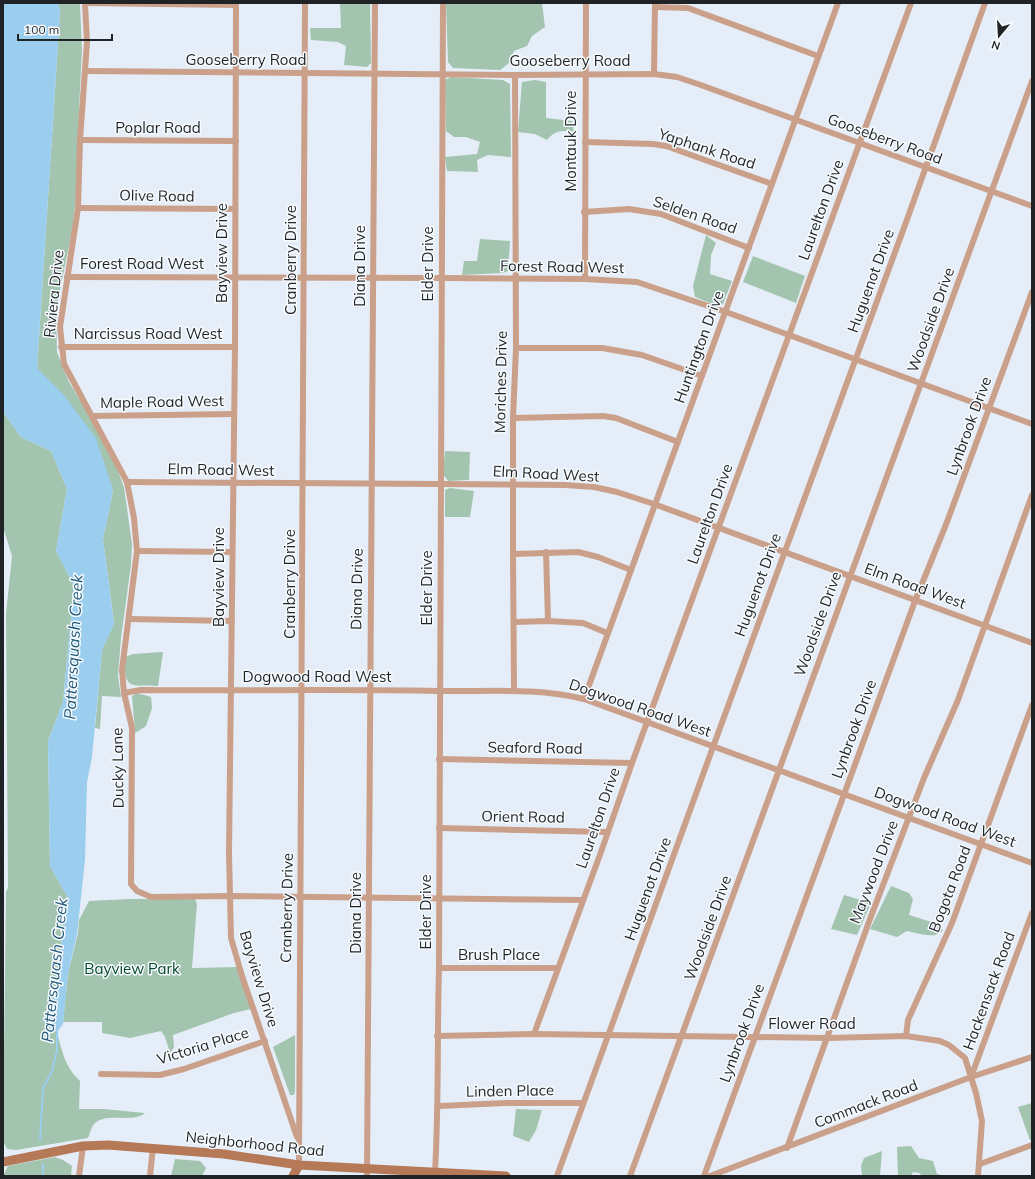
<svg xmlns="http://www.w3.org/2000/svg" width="1035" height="1179" font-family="Mulish,sans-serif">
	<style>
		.green { fill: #a3c4af }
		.water { fill: #9bcdef }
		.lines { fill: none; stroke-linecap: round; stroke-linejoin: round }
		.stream { stroke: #9bcdef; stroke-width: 2 }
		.street { stroke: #caa08a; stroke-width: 6 }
		.secondary { stroke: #b57958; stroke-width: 9 }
		.labels { text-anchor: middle; stroke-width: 3; stroke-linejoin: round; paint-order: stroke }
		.street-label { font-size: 15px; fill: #1f2326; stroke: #f7fbfe }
		.park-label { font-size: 15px; fill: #034729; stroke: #f7fbfe }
		.water-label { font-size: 16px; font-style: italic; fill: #1f5879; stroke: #f7fbfe }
	</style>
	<rect width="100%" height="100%" fill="#e5eef8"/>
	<g class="green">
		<path d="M58,3H80L82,50L79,109L78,182L72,231L56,310L57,352L69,382L109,448L124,487L132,544L131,565L121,638L118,676L121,697L102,696L100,729L95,728L102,650L114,623L103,539L113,490L37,369L60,12Z"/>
		<path d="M340,3H370L371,63L367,67L344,65L346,46L338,42L311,40L310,28H341Z"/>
		<path d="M446,3H542L545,27L532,36L527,46L514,51L509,63L500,70L453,68L448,62Z"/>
		<path d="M451,77L503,80L510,84L511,157L488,155L477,160L478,172L447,171L445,157L477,154L480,142L466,137H454L446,131L445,80Z"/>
		<path d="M535,80L546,82V118L572,121L574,132C562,130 555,130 547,140L535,134L518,132L522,82Z"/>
		<path d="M706,235L716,243L711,255L710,274L732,281L723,304L717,306L695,297L693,286Z"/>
		<path d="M480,239L510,241L508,271L503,273L462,275L464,261H477Z"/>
		<path d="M753,256L805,276L796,303L743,282Z"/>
		<path d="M3,412L21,437L51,451L67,489L56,551L74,586L63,702L48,741L50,866L67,896L57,982L48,1027L57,1032C62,1051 65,1067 80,1081L79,1109H104L145,1113C132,1124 106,1111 94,1124C91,1127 90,1134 88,1138L16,1150L7,1149L3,1141L6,892L8,888L6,614L12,556L3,527Z"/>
		<path d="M445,451L470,452L469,480L448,481L443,474Z"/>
		<path d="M450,488L474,491L470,517H445V490Z"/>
		<path d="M163,652L158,686C129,685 124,690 125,657L133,654Z"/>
		<path d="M137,693L151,697L152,708L146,726L135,733L132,696Z"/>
		<path d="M891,886L909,893L913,899L909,915L938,924L943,930C935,940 918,933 907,931L897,937L870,929Z"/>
		<path d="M844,895L871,903L857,935L831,929Z"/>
		<path d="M131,899H195L197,904L192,968L237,967L251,1009L234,1013L173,1035L174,1047L170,1053L165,1037L161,1031L130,1038L102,1033V1022H63L68,973L78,933L79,920L89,901Z"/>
		<path d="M295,1035V1091L294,1095H290L273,1047Z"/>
		<path d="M1032,1103V1140H1030L1018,1107Z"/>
		<path d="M516,1109L542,1110L536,1130L529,1142L513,1136Z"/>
		<path d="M911,1146L919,1158L933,1161L937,1174L947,1176H923L919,1173L913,1172L911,1176H898L897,1147Z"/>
		<path d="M882,1151L880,1176H862L861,1166L864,1158Z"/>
		<path d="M55,1157L63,1160L72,1166L71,1176H3L8,1166Z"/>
		<path d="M175,1159L200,1161L206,1168L202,1176H171Z"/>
	</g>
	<path class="water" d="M3,3H58L60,12L37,368L64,395L96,438L113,490L103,539L114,624L102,650L92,757L87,782L85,860L77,934L68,973L63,1024L57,1032L48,1027L42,1019L50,1012L57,982L67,896L50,866L48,741L63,702L74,586L56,551L67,489L51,451L21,437L3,412Z"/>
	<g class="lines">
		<g class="stream">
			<path d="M40,1140L43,1088L52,1071L57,1050V1030"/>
			<path d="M43,1164V1176"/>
		</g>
		<g class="street">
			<path d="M85,3L87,42L80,140L78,208L60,327L64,364L127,482L134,518L137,551L122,670L124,693L132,728L131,884L137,891L151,897L230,896L583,900"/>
			<path d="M85,3L236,5"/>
			<path d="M236,3L235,347L229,853L231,938L242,976L297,1137"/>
			<path d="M655,7L688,8L818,56"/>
			<path d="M85,71L515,75L654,74L677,77L698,84L1032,206"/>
			<path d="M654,74L655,3"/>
			<path d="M80,140L236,141"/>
			<path d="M585,142L653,144L666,146L772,184"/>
			<path d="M78,208L235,209"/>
			<path d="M584,212L629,209L661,214L749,248"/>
			<path d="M67,277L441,278L585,279L637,282L726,312L1032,424"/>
			<path d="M585,279L586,3"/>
			<path d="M61,347H235"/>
			<path d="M516,348H602L642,355L702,376"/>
			<path d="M92,416L234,414"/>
			<path d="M513,418L603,416L616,418L678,442"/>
			<path d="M127,482L565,485L594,487L617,492L654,504L1032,643"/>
			<path d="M137,551L232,552"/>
			<path d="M546,552L548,621"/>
			<path d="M513,554L578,552L598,557L631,570"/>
			<path d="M129,619L232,621"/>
			<path d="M514,622L548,621L583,623L607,633"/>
			<path d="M514,690L513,554V418L516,348L515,75"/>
			<path d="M124,693L141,690C240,691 340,689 439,691C488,692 536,687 584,699L1032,863"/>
			<path d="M584,699L838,3"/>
			<path d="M439,759L632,763"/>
			<path d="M439,828L607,832"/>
			<path d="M439,968H558"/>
			<path d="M534,1034L601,852L632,763L911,3"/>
			<path d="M437,1036L534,1034L828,1038L906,1036L940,1041L949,1045L965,1058L976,1093L982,1121L978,1176"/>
			<path d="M906,1036L908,1020L952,923L1032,705"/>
			<path d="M101,1074L160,1075L184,1069L265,1041"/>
			<path d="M971,1077L1032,913"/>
			<path d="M439,1106L506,1103H583"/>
			<path d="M787,1148L870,919L924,778L958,700L1032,495"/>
			<path d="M980,1164L1032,1145"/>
			<path d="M299,1165L305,3"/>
			<path d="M435,1172C439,1104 437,1036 439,968L443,3"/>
			<path d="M79,1176L83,1146"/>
			<path d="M150,1176L153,1147"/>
			<path d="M367,1176L375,3"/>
			<path d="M557,1176L713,747L905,225L985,3"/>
			<path d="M630,1176L1032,81"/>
			<path d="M704,1176L915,601L947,522L1032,292"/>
			<path d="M710,1176L971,1077L1032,1057"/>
		</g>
		<g class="secondary">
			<path d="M3,1162L83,1146L108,1145L224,1154L299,1165L506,1176"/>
			<path d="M293,1176L299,1165"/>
		</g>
	</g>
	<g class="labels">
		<g class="street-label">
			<text x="246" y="65">Gooseberry Road</text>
			<text x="570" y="66">Gooseberry Road</text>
			<text x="158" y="133">Poplar Road</text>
			<text transform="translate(885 139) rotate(20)" y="5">Gooseberry Road</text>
			<text transform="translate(571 141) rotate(-90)" y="5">Montauk Drive</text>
			<text transform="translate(707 149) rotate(18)" y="5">Yaphank Road</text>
			<text transform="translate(157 196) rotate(1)" y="5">Olive Road</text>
			<text transform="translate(821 210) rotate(-70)" y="5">Laurelton Drive</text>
			<text transform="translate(695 215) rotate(19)" y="5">Selden Road</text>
			<text transform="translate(222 253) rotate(-90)" y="5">Bayview Drive</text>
			<text transform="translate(291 260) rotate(-90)" y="5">Cranberry Drive</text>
			<text x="142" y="269">Forest Road West</text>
			<text transform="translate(428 264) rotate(-90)" y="5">Elder Drive</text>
			<text transform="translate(360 266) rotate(-90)" y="5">Diana Drive</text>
			<text transform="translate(562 267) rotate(1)" y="5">Forest Road West</text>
			<text transform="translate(871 281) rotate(-70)" y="5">Huguenot Drive</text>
			<text transform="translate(54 294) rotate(-84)" y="5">Riviera Drive</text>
			<text transform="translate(931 320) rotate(-70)" y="5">Woodside Drive</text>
			<text x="148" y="339">Narcissus Road West</text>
			<text transform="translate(699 347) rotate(-70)" y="5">Huntington Drive</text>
			<text transform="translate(501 382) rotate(-89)" y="5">Moriches Drive</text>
			<text transform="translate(162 402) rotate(-1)" y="5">Maple Road West</text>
			<text transform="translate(969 426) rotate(-70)" y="5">Lynbrook Drive</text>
			<text transform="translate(221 470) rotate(1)" y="5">Elm Road West</text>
			<text transform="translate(546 474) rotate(3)" y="5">Elm Road West</text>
			<text transform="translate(710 514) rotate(-70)" y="5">Laurelton Drive</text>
			<text transform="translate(219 577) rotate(-90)" y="5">Bayview Drive</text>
			<text transform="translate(290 584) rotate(-90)" y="5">Cranberry Drive</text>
			<text transform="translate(758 585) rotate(-70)" y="5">Huguenot Drive</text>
			<text transform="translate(915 586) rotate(20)" y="5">Elm Road West</text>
			<text transform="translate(427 588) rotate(-90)" y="5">Elder Drive</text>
			<text transform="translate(357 589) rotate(-89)" y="5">Diana Drive</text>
			<text transform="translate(818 624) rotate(-70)" y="5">Woodside Drive</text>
			<text x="317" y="682">Dogwood Road West</text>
			<text transform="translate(640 708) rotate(19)" y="5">Dogwood Road West</text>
			<text transform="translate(854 729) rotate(-70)" y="5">Lynbrook Drive</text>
			<text transform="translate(535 748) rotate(1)" y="5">Seaford Road</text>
			<text transform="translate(118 768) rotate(-91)" y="5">Ducky Lane</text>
			<text transform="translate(523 817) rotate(1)" y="5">Orient Road</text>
			<text transform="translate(945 817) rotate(20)" y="5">Dogwood Road West</text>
			<text transform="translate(598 818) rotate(-71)" y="5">Laurelton Drive</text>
			<text transform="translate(874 872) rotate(-69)" y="5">Maywood Drive</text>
			<text transform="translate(648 889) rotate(-70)" y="5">Huguenot Drive</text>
			<text transform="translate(950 889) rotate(-69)" y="5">Bogota Road</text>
			<text transform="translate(287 908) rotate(-89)" y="5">Cranberry Drive</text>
			<text transform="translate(426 912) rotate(-90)" y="5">Elder Drive</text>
			<text transform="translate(356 913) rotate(-90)" y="5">Diana Drive</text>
			<text transform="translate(708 928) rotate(-70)" y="5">Woodside Drive</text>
			<text x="499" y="960">Brush Place</text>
			<text transform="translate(259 979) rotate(73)" y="5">Bayview Drive</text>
			<text transform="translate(989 991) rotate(-70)" y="5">Hackensack Road</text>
			<text x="812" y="1029">Flower Road</text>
			<text transform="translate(742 1033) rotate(-70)" y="5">Lynbrook Drive</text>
			<text transform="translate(203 1046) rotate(-17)" y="5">Victoria Place</text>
			<text transform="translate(510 1091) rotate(-1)" y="5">Linden Place</text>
			<text transform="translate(866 1104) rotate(-21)" y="5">Commack Road</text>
			<text transform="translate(255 1144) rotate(6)" y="5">Neighborhood Road</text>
		</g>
		<g class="park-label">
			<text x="132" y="974">Bayview Park</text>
		</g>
		<g class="water-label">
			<text transform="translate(73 647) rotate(-87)" y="6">Pattersquash Creek</text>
			<text transform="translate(54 970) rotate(-84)" y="6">Pattersquash Creek</text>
		</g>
	</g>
	<rect width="1035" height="1179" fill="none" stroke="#1f2326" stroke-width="8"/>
	<g transform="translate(999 36) rotate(198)" stroke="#f7fbfe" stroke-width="3" paint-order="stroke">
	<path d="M0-3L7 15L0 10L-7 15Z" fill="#1f2326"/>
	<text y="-6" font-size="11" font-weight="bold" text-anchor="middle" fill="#1f2326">N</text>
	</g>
	<path d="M18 34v6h94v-6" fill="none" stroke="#1f2326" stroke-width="2"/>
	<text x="24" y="34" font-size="12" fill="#1f2326" stroke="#f7fbfe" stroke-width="3" paint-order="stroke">100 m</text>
</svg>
